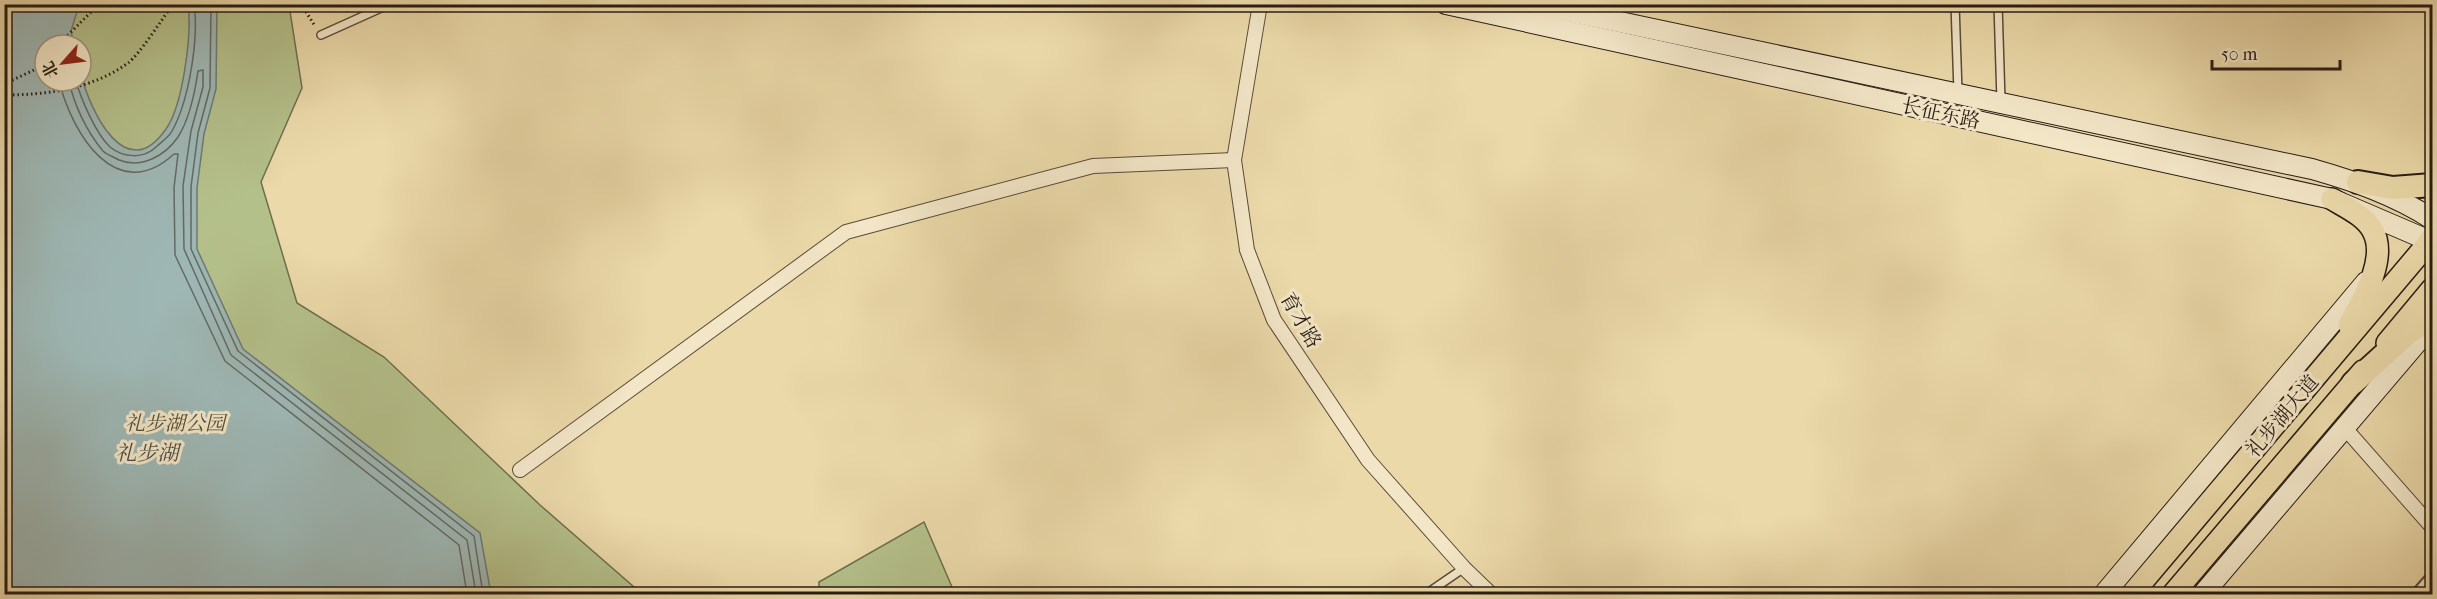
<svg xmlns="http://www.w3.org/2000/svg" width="2437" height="599" font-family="'IM FELL French Canon','Noto Serif SC',serif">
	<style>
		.green { fill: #b4c08a; stroke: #6e6e4f; stroke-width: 1.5; fill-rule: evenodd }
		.water { fill: #9eb7b4; stroke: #6f7974; stroke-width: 1.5 }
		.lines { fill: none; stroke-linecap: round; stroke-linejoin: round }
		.shore { stroke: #636a64; stroke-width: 1.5 }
		.service-casing { stroke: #594b39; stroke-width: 10 }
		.pedestrian-casing { stroke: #594b39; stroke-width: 14 }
		.minor-casing { stroke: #594b39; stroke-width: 16 }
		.secondary-casing { stroke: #281c14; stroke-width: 22 }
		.primary-casing { stroke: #281c14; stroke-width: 24 }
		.trunk-casing { stroke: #281c14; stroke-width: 26 }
		.path { stroke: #281c14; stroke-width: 3; stroke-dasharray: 1.5 3; stroke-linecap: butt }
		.service { stroke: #f2e6c7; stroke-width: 7 }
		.pedestrian { stroke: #f2e6c7; stroke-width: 10 }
		.minor { stroke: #f2e6c7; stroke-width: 14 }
		.secondary { stroke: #f2e6c7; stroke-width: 20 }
		.primary { stroke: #ebd9a9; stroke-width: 21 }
		.trunk { stroke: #ebd9a9; stroke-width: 22 }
		.labels { text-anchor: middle; stroke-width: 6; stroke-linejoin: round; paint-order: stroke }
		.street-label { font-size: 20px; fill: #281c14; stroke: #f2e6c7 }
		.park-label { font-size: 20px; font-style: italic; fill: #524d37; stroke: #f2e6c7 }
		.water-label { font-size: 21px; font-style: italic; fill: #4b4a44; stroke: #f2e6c7 }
	</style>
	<rect width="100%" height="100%" fill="#ebd9a9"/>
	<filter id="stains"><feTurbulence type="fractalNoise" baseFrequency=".00333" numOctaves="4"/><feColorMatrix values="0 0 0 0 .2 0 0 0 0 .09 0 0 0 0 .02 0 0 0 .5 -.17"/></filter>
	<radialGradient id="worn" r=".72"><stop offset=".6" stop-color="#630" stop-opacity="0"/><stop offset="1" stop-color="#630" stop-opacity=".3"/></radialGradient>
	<g class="green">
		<path d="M4,5H289L302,88L261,182L297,303L384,357L540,505L642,594H5ZM45,45H81V81H45Z"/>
		<path d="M924,522L955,594H819V582Z"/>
	</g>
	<path class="water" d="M4,5H79L71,31L74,45H45V81H81V74C90,111 126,187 166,129C183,105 192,34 188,5H217L216,89L204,134L197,188V249L243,349L480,533L491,594H5Z"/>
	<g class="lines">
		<g class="shore">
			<path d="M211,4L210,88L198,133L191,187V249L238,351L474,536L483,594"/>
			<path d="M59,81C72,133 116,207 174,154H178L174,188L175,255L225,361L459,545L467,594"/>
			<path d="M69,81C74,105 87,132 103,151C107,155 114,157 119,160C141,169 165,156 178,137C190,118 195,92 198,71L203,70V87L191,131L183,186L184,249L231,355L467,540L476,594"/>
			<path d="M76,81C81,99 96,134 110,147C123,158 144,159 156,147C161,142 169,137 172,131C189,101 199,38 194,4"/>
		</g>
		<defs>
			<g id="service">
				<path d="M1955,4L1958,92"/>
				<path d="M1998,4L2001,101"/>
				<path d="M321,35L390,4"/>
				<path d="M1426,594L1464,568"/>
			</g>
			<path id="pedestrian" d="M2417,594L2432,577"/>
			<g id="minor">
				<path d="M1260,4L1234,160L1247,250L1274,320L1368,460L1464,568L1491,594"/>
				<path d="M2344,427L2432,527"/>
				<path d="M520,470L846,232L1093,166L1234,160"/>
			</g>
			<g id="secondary">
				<path d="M1446,4L2332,199L2430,241"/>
				<path d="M1535,4L2312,169C2354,181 2395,195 2432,219"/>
				<path d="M2104,594L2366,282"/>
				<path d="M2203,594L2432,325"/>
			</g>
			<g id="primary">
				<path d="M2332,199C2347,208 2365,216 2373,231C2388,259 2362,301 2349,325"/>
				<path d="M2387,343L2432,289"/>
				<path d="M2132,594L2430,241"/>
				<path d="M2173,594L2363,371"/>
			</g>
			<g id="trunk">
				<path d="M2358,182L2393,188L2432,185"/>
				<path d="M2432,238L2430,241L2432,243"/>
				<path d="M2353,383L2409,332L2432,319"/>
			</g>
		</defs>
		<use href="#service" class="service-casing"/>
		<use href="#pedestrian" class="pedestrian-casing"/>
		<use href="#minor" class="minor-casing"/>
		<use href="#secondary" class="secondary-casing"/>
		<use href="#primary" class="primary-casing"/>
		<use href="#trunk" class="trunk-casing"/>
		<g class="path">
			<path d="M301,4L315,26"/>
			<path d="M58,45L99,4"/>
			<path d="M4,84L34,70L45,58"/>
			<path d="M4,95C47,95 92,89 128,63C139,55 163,18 173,4"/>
		</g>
		<use href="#service" class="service"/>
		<use href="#pedestrian" class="pedestrian"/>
		<use href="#minor" class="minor"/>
		<use href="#secondary" class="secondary"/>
		<use href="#primary" class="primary"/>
		<use href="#trunk" class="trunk"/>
	</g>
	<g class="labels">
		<g class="street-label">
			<text transform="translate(1941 113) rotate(12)" y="7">长征东路</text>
			<text transform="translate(1301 320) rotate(60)" y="7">育才路</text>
			<text transform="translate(2282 416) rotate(-50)" y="7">礼步湖大道</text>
		</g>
		<g class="park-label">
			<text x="175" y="430">礼步湖公园</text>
		</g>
		<g class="water-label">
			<text x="147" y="460">礼步湖</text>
		</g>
	</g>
	<rect width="2437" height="599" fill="none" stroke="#ebd9a9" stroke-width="24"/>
	<rect x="6" y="6" width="2425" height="587" fill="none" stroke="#281c14" stroke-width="3"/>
	<rect x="12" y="12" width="2413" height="575" fill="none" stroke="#281c14" stroke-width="1.5"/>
	<g transform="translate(63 63) rotate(242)"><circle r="28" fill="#f2e6c7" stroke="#a1957f" stroke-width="1.5"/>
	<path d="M0-4.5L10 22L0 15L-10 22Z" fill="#8f2418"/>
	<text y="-9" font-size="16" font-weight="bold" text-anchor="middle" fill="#281c14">北</text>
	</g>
	<path d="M2212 60v9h128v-9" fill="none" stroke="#281c14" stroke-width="3"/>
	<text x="2221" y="60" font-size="18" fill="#281c14" stroke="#f2e6c7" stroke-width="4.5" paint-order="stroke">50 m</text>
	<rect width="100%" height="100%" filter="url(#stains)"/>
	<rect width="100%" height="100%" fill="url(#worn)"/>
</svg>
